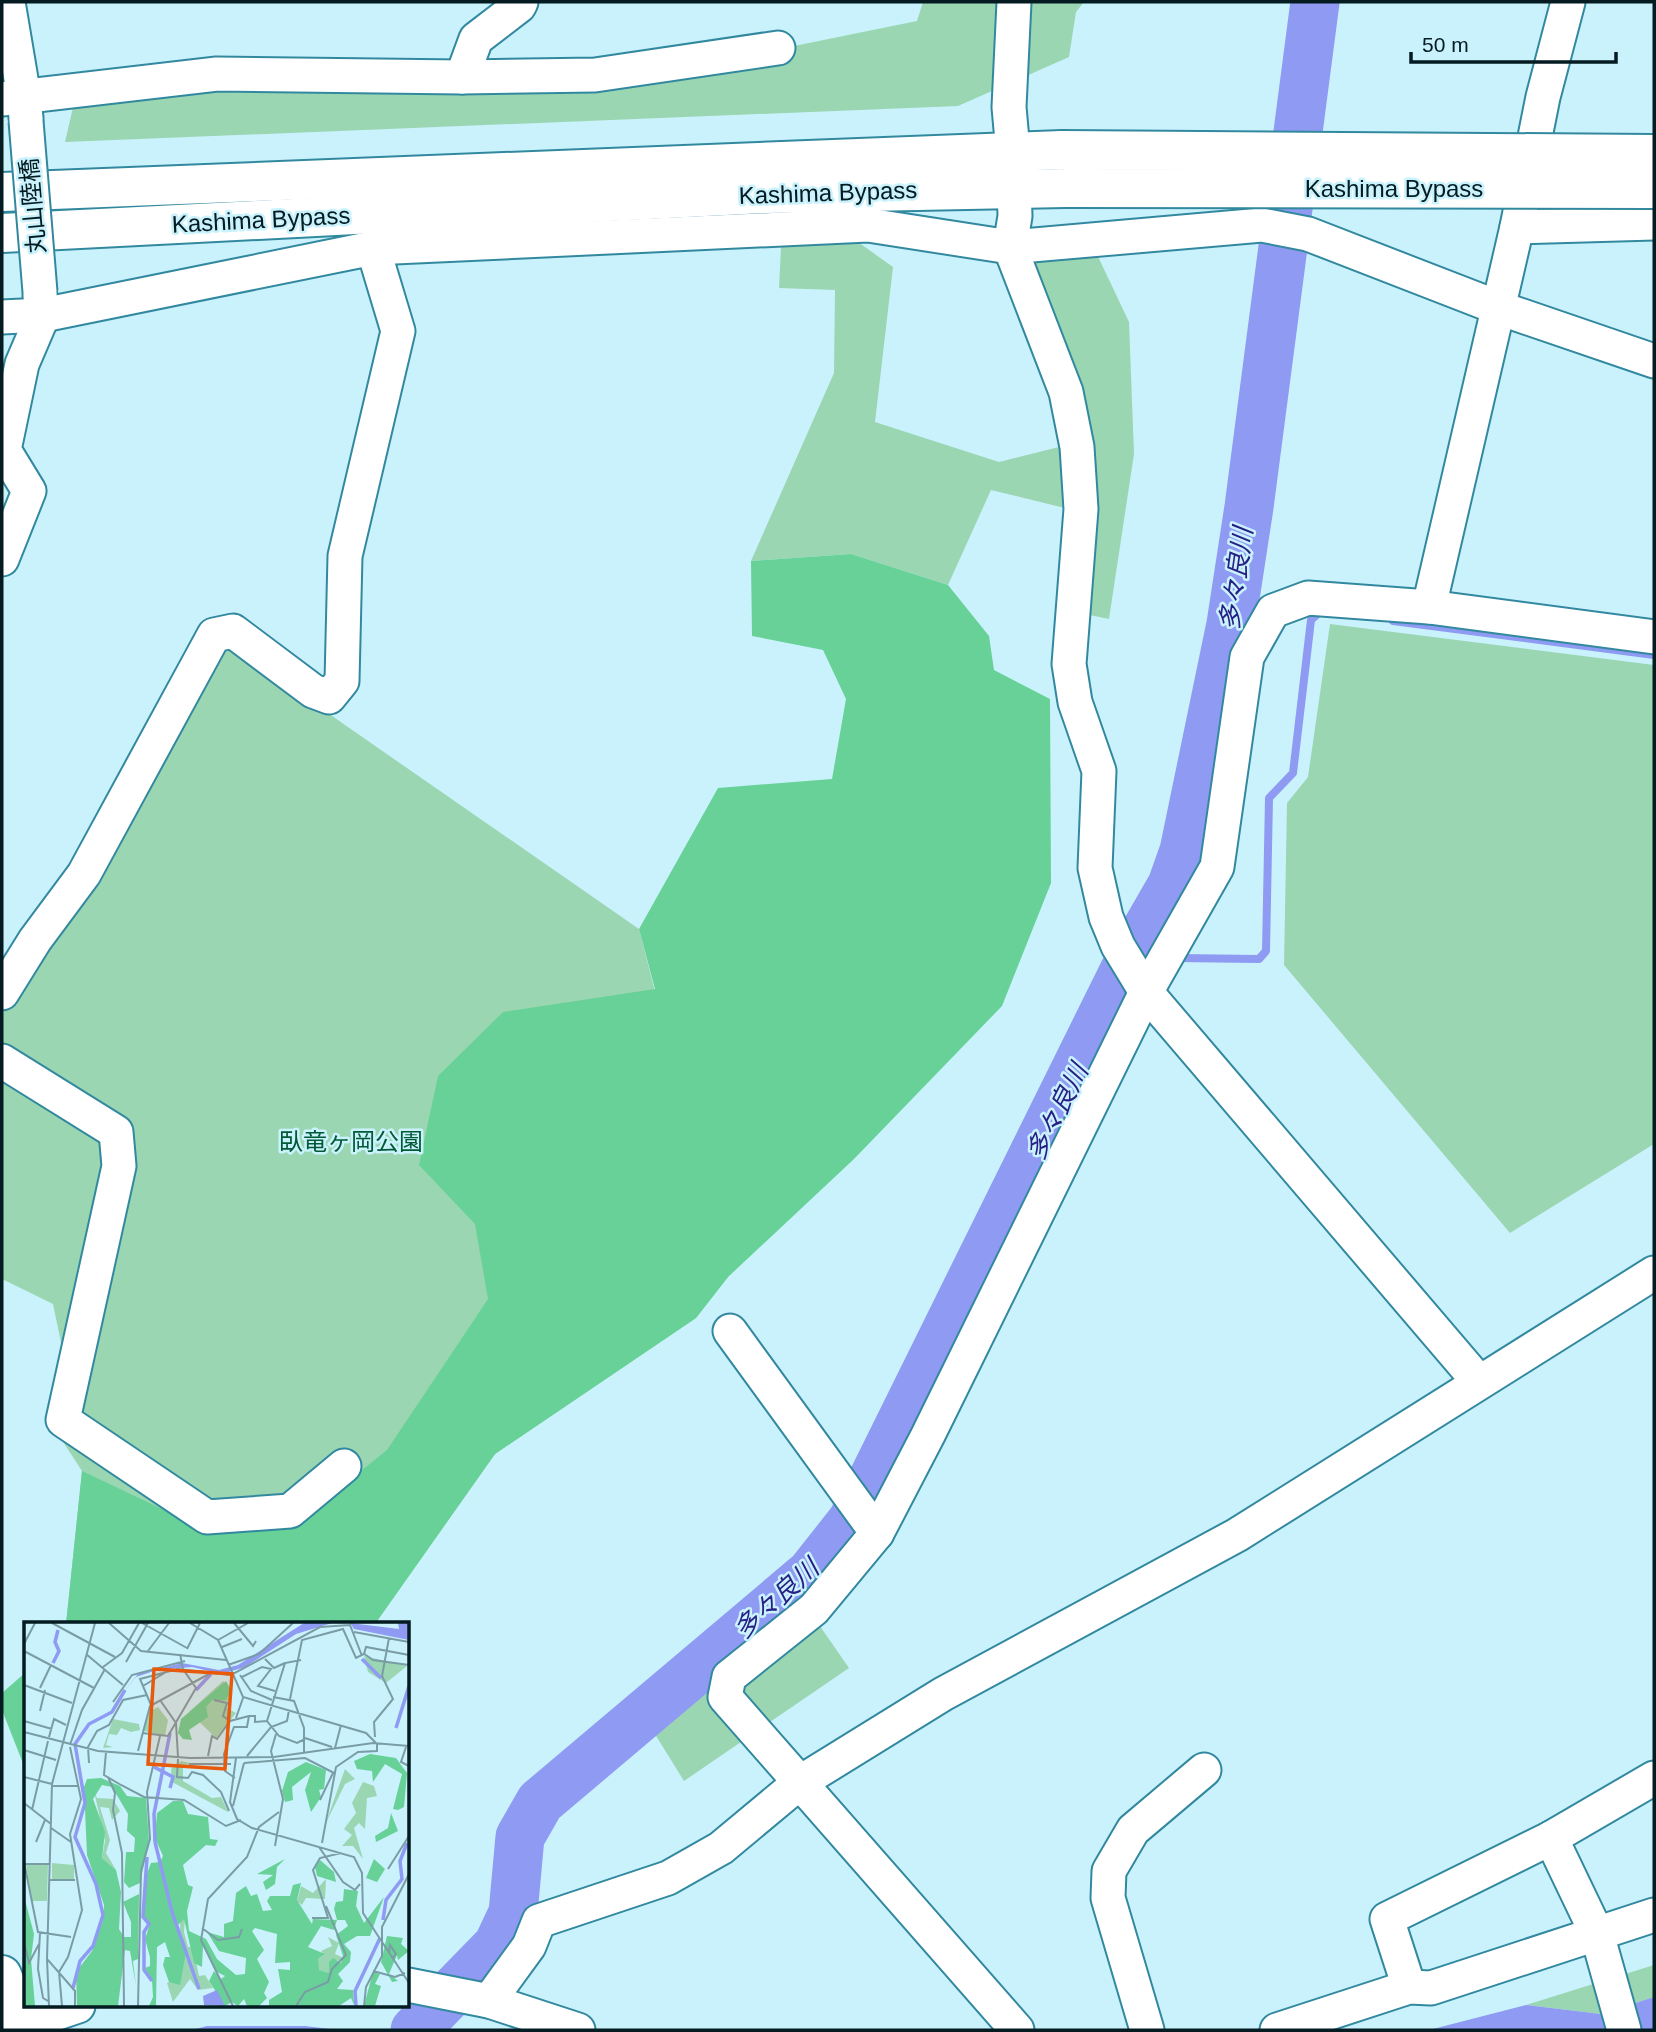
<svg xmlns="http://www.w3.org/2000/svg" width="1656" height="2032" font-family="Helvetica,'Noto Sans JP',sans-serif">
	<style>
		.green { fill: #9bd6b2 }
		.forest { fill: #67d197 }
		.water { fill: #8f9af3 }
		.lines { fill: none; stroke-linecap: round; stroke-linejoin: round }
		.stream { stroke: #8f9af3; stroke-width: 8 }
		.river { stroke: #8f9af3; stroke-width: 49 }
		.street-casing { stroke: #32899f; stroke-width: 37 }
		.highway-casing { stroke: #32899f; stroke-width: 42 }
		.street { stroke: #fff; stroke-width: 33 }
		.highway { stroke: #fff; stroke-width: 38 }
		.street-bridge-casing { stroke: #32899f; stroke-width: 37; stroke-linecap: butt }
		.highway-bridge-casing { stroke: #32899f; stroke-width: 42; stroke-linecap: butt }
		.street-bridge { stroke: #fff; stroke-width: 33 }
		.highway-bridge { stroke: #fff; stroke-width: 38 }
		.labels { text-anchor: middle; stroke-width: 5; stroke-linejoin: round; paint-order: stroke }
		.street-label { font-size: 24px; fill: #031b21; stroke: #caf2fd }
		.park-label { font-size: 24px; fill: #025935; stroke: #caf2fd }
		.water-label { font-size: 26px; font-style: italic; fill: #292085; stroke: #caf2fd }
		.inset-river { fill: none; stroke: #8f9af3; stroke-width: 3.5 }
		.inset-road { fill: none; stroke: #7a9ca5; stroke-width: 2 }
		.view { fill: #e8590c; fill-opacity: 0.15; stroke: #e8590c; stroke-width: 3.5 }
		.inset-edge { fill: none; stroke: #031b21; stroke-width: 3.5 }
	</style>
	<rect width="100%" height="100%" fill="#caf2fd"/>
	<g class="green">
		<path d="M923,2H1084L1076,12L1069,57L958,106L65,142L74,103L218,61L671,71L917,21Z"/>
		<path d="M1033,229H1085L1129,322L1134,454L1109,619L1080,613L1089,514L991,490L948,585L851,554L751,561L834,373L835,290L779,288L781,247L858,242L893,267L875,422L999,462L1067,445L1022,293Z"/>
		<path d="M1330,624L1654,665V1144L1510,1233L1284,965L1287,803L1308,777Z"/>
		<path d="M236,647L345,725L639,929L728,1277L696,1318L495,1454L375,1624H66L82,1471L56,1431L63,1352L53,1304L2,1279V1015L93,875L215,652Z"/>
		<path d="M806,1606L849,1668L684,1781L653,1731Z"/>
		<path d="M1654,1965V1997L1601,2014L1526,2005Z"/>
	</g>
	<g class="forest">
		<path d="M851,554L948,585L989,636L994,670L1050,699L1051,883L1002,1006L854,1159L728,1277L696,1318L495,1454L375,1624H66L82,1471L198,1526L306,1515L387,1450L488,1299L475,1224L419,1165L438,1076L503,1012L655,989L639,929L718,788L832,779L846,699L823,650L752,636L751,561Z"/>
		<path d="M26,1672V1771L2,1710V1693Z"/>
	</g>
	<g class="water">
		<path d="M1654,1997V2030H1429L1526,2005L1601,2014Z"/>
		<path d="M207,2026H305L339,2030H192Z"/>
	</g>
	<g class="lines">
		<g class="stream">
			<path d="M1393,621L1654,655"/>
			<path d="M1176,958L1259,959L1266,951L1269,798L1293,773L1311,620L1321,611L1325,612"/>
		</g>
		<path class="river" d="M415,2030L498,1945L513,1913L520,1837L540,1802L811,1573L852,1521L1134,951L1172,885L1184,851L1231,624L1249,507L1315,2"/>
		<defs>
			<g id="street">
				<path d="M8,2L24,97L26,118"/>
				<path d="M462,77L476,39L519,6L521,2"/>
				<path d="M2,99L217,74L462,77L595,75L778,48"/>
				<path d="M1013,152L1009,107L1014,2"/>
				<path d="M1014,189L1015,216L1010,247L1066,392L1077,447L1081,509L1069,664L1075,702L1099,771L1095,868L1106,917L1118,946L1146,992L1479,1382"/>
				<path d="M1517,227L1654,223"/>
				<path d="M2,317L43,315L373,248L868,225L1010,247L1262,225L1308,234L1499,308L1654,361"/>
				<path d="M2,559L29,491L4,450L22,364L43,315L40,296"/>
				<path d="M1429,607L1517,227L1543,97L1568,2"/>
				<path d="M2,993L35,940L84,874L214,635L233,631L313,691L329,697L342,681L345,556L398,331L373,248"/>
				<path d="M2,1061L116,1132L119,1166L63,1420L207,1517L290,1511L344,1466"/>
				<path d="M730,1331L877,1533"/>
				<path d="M1551,1838L1597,1934L1624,2030"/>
				<path d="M408,1985L489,2001L578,2030"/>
				<path d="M1409,1987L1387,1919L1551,1838L1654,1778"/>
				<path d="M489,2001L529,1946L539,1921L668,1878L721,1848L799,1783L943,1694L1237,1535L1654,1273"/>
				<path d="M7,2030L78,2006"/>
				<path d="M1017,2030L725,1697L729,1677L814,1609L877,1533L928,1435L1146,992L1217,867L1247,657L1273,611L1308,598L1429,607L1654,637"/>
				<path d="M1147,2030L1108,1898L1109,1871L1133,1830L1204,1770"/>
				<path d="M1277,2030L1409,1987L1431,1988L1654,1915"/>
			</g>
			<g id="highway">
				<path d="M2,192L1062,150"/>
				<path d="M2,233L765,194L1065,188"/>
				<path d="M2,1975L25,2030"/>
			</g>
		</defs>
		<use href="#street" class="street-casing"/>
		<use href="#highway" class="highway-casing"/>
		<use href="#street" class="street"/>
		<use href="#highway" class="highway"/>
		<defs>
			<path id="street-bridge" d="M26,121L40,292"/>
			<g id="highway-bridge">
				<path d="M1062,150L1654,154"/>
				<path d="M1065,188L1654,189"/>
			</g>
		</defs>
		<use href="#street-bridge" class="street-bridge-casing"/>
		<use href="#highway-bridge" class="highway-bridge-casing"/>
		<use href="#street-bridge" class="street-bridge"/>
		<use href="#highway-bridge" class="highway-bridge"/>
	</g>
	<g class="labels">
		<g class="street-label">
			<text x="1394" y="197">Kashima Bypass</text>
			<text transform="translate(828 193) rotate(-2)" y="8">Kashima Bypass</text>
			<text transform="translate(33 206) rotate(-95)" y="8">丸山陸橋</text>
			<text transform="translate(261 220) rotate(-3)" y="8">Kashima Bypass</text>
		</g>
		<g class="park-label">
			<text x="351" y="1150">臥竜ヶ岡公園</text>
		</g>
		<g class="water-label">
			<text transform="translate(1236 579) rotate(-82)" y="9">多々良川</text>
			<text transform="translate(1057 1112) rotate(-63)" y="9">多々良川</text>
			<text transform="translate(776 1599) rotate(-42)" y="9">多々良川</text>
		</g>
	</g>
	<g transform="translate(24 1622)">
		<rect width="385" height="385" fill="#caf2fd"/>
		<path d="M340,34L383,44L362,61L344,50ZM199,59L207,68L203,86L212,91L192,116L165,90ZM134,85L144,98L141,114L120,109L125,90ZM89,97L115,102L116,108L107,110L97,106L93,113L85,112L82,123L89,125L79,126ZM157,139L170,142L159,143V159L188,176L197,175L204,190L148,160L147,147ZM321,147L331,157L321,162L301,203ZM339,160L350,164L353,174L343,176L341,207L335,201L330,206L339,237L329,224H318L328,213L320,207L332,191L328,181ZM70,169L73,176L89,177L96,189L88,198L85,186L76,185L86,218L82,231L92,248L78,236L81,219ZM28,241L50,243V257H28ZM2,242H24L23,279H7ZM302,257L301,277L282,276L278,283L273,279L277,264L289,271ZM156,297H161L160,310L164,325H169L175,354L181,353L189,366L174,368L166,357L149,380L143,361L157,355ZM304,315L315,321L311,332L322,337L305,340V351L294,348V337L300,333L297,329L308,324Z" fill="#9bd6b2"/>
		<path d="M202,59L207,68L202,78H188L182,85L184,95L165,108L168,118L159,117L154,111L157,97ZM346,132L372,136L383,151L380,185L374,188L369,187L378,152L361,142L349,160L348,149L333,147L330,139ZM282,140L302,148L300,167L295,168L297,175L287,190L281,168L287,150L268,165L269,178L261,180L258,169L264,150ZM77,156L96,164L103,174L122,176L125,220L116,261L105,266L100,260L102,230H110L111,216L103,209L104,192L88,165L78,163L69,177L81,210L78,236L92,248L97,270L95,307L100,315H107V300L99,280L115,272L114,337L109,339L112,364L106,329L101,328L94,384H53L52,350L68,329L79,298L80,283L63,233L60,165L63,157ZM149,179H159L164,192L184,195L186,217L194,218L191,224L182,223L159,243L164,263L169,265L163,289L165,309L182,317L193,337L212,353L221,352L222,336L195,329L183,310L200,315V302L209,299L212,271L222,264L227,274L233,272L239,289L248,288L243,279L246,274H266L269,263L277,261L273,278L288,302L289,297L313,298L310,287L312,280L319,279L320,267L334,269L332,284L340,301L360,275L346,314H333L320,322L327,330L326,340L314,352L319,359L313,367L329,368L330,383L327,376L315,384H245V378L258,370L254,347L266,348V340L251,341L253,312L231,306L228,309L240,328L233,337L245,360L240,371L243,376L235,384H223L220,377L214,384L208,380L201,384L185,359L190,349L197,357L201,354L193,350L179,324L178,345L170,341L160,297L154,303L162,330L156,363L145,360L139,343L141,335H146L141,320L133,325L132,384H125L129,375L128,358L121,346L126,344V335L121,317L126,302L120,296L122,254L127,241L136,240L139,234L131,216L133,191ZM313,298H321L324,304L312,313L319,334L317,341L309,336L305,340V351L295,348L294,337L301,332L284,325L297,304L310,308ZM367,191L374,209L352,220L351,214L364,206ZM261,237L253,245L251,262L242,268L239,260L249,253L233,252ZM350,237L361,247L353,260L342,256ZM296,238L310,250L312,260L293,254L291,245ZM0,274L10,312L7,337L11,384H0ZM363,314L379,316L377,322L385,329L374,338L373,333L365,352L374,359L368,360L357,340ZM349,350L356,352L351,362L357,364L351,384H340Z" fill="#67d197" fill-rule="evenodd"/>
		<path d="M280,1H308L272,12L221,45L198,52L168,45L133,48L112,55L99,71L114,52L158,41L195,48L214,43ZM326,1L375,7L374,1H385V18L330,7ZM193,368L201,384L180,383L179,374Z" fill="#8f9af3"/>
		<path class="inset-river" d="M338,37L357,56M29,41L35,29L31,20L34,8M172,68L187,52M372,106L385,64M130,145L149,155L146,166M131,220L148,290L175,367M131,220L130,192L146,111M123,235L119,295L125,302L120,310V348L128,359M359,298L362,278L378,257L376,239L383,221M49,366L56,339L69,324L79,293L72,262L51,215L61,181L51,122L65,102L88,90L101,68M332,384L331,369L356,316"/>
		<path class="inset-road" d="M28,1L91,35M85,1L117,29L202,38M118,1L163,26M166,1L194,18L219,75L342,111L353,122M210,1L229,24L232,19M330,10L385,20M194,18L224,1M0,22L11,1M198,25L218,17M163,27L176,1M0,29L70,66M124,29L145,1M339,31L349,38L385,43M62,32L99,63M241,37L250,46L261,41M277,38L261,41L243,99L255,114L273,121L281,117M102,40L124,1M204,43L235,32L269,1M79,45L98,31L115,1M216,53L227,69L248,78M218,55L238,45L247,47L234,64L251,69M0,63L48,81M119,64L142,50M16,66L27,43M249,75L270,79L280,106V130M266,77L278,18L319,7L332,36L340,32L342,25L385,33M136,78L152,101L154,135M190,78L203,81L199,94L206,99M89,80L108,53L161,39M127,83L116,57L154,47L207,53L296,5L326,3L338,34M16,89L21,68M212,96L219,76M0,99L28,107M0,110L74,129L166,136L250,135L349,121L385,124M118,111L144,114L172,66L159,47L156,32M25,115L30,97L42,103M351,115L350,100L369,77L358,54L365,16M281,116L308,125M46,123L58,88L81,47M382,125L377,140L385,144M311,126L317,103M0,128L32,138M114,129L126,84L185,52M82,130L80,153L97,163L120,175L160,178L202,204L217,198M184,134L188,114L193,117L206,99L225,94M223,134L247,105L263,99L265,88M212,136L206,180L213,197L228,206L330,235L338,251L339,291L385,361M154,137L153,155L164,156L168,150L179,153L197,170L205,189M65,141L64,125L73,109L85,103L99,78L123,73M220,141L281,136L310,151M165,142H207M0,155L28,162M84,155L91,171L89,188L98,231L100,384M211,156L201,149L200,132L210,105H223L225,94H231V100L243,99M28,164H54M296,178L309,151M0,181L27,202M209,184L220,141M8,188L24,119M27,206L47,220M12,220L21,198M298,221L312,145L334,130L353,129V122M251,224L259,177L247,129L252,112M295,225L319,260L331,268L336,262M0,240L14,310L47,315M1,242H25M364,247L385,214M25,258H51M288,296H304L289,248L296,236L317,231M178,306L194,318L215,315L218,307M16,311L14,347L19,376L24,379M0,320L5,341L15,322M365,330L366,323L372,332L369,336M23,337L25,384M349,349L371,355L381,351M38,384L35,350L44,335L58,288L46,212L57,177L46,125M51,384V369L23,337L28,162L71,1M114,384L117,249L126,217L123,170L136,114M209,384L177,318L184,277L223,235L235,205L255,190M272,384L281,370L304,360L308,347L322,333L302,284M340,384L342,365L358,334V305L385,252"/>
		<path class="view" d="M130,47L208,52L201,147L124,142Z"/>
		<rect width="385" height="385" class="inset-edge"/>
	</g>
	<rect width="1656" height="2032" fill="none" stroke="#031b21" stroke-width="7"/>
	<path d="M1411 52v10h205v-10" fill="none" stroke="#031b21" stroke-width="3.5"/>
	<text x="1422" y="52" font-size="21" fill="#031b21" stroke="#caf2fd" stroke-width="5" paint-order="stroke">50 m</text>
</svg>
